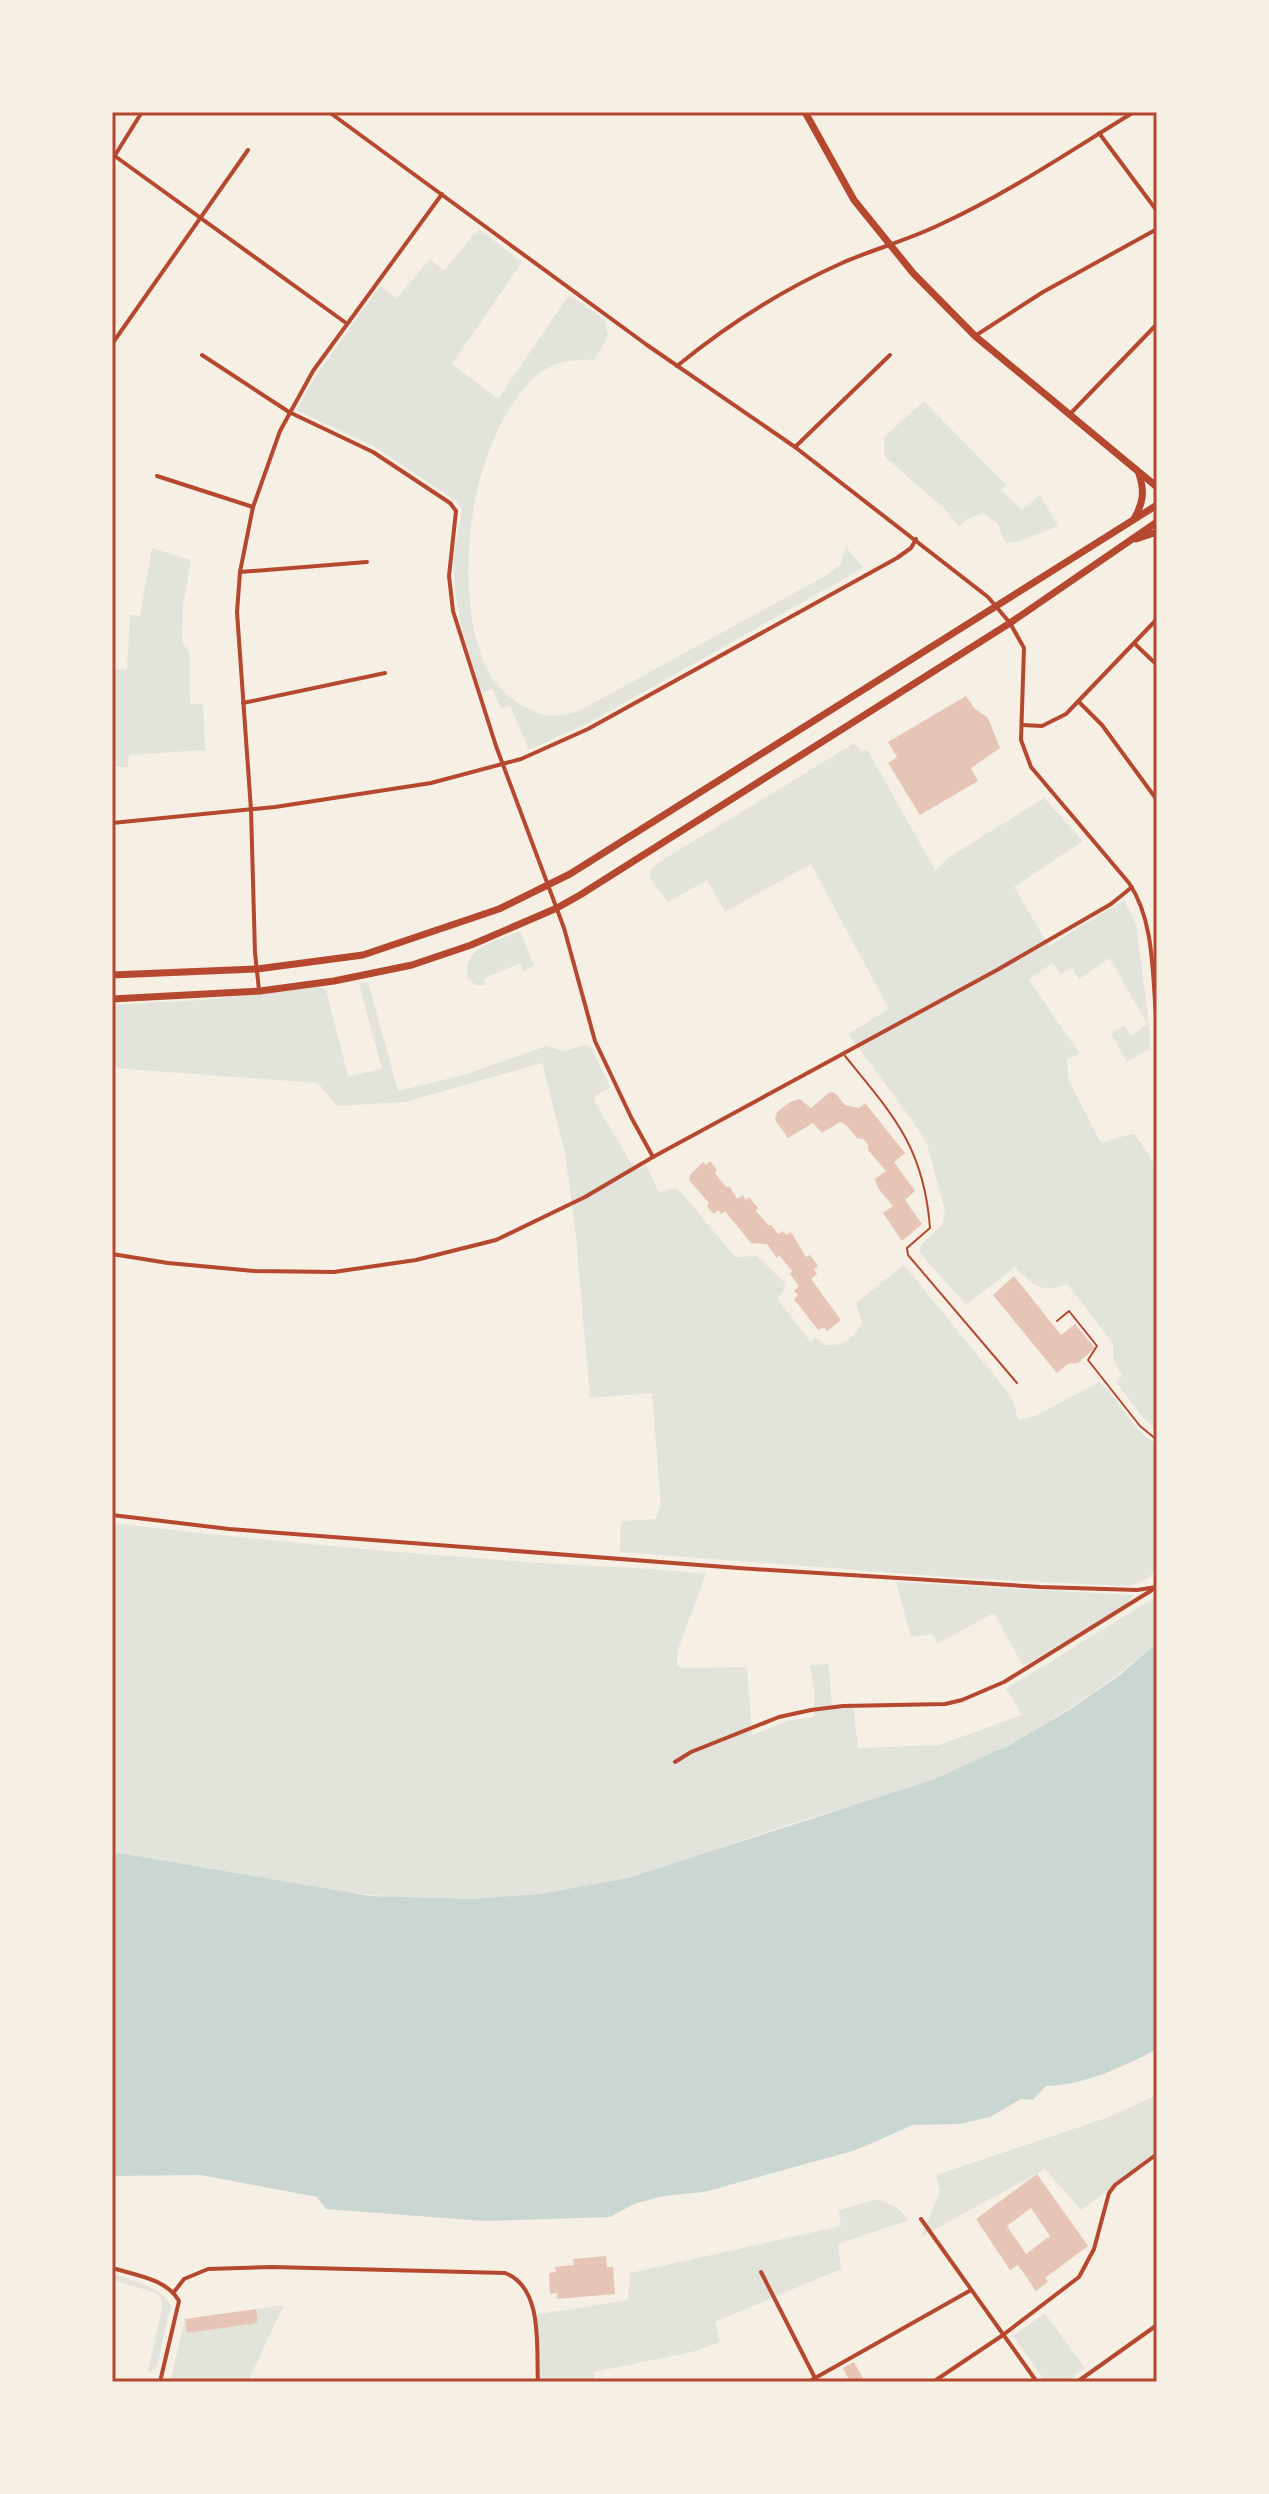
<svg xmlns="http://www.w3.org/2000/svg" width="1269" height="2494" font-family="Lora,serif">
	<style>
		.green { fill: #e2e4dc }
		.water { fill: #c9d6d2 }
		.building { fill: #e6c5b7; fill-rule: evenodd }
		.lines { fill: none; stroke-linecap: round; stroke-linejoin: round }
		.service { stroke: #b5482f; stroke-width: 2 }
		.minor { stroke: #b5482f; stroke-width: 4 }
		.primary { stroke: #b5482f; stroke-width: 7 }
		.neatline { fill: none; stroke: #b5482f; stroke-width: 3 }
	</style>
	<rect width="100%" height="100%" fill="#f6efe4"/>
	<g class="green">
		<path d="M480,230L522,262L452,364L498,399L569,295L604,319L608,336L594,360C572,359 556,361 537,375C531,379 526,387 521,393C469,455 453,589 484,662C493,686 516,706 541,714C552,718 566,714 577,712L827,575L840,565L846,547L863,568L592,721L529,750L510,706L501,708L492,689L482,693C468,648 452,607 454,559C454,542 461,526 462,509L456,501L375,447L296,410L319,371L380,286L397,298L430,259L444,271L472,236Z"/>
		<path d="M924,401L1006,485L1001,490L1022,510L1040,495L1058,526L1017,542L1005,543L998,524L983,513L967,519L959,527L946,510L885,457L884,437Z"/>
		<path d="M152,548L191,560L183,606L182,643L189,651L190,704H203L205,750L129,755L128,767H112V669L127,670L130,615L140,616Z"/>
		<path d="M853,744L858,746L861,752L867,749L935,870L948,858L1044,798L1083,841L1014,887L1049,946L1124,900L1136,924L1150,1033L1149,1049L1127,1062L1111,1034L1124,1025L1131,1036L1147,1024L1110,958L1079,979L1072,968L1061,974L1052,963L1029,980L1080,1054L1067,1059L1068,1079L1101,1143L1134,1133L1157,1168V1430L1144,1419L1116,1382L1122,1376L1113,1358V1343L1067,1284C1038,1294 1035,1285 1015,1267L966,1305L919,1252L922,1244L942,1225L945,1211L927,1144L912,1120L848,1034L889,1009L811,864L725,912L707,880L668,902L650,878L651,869L669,856Z"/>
		<path d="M520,931L534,966L523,971L521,963L484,978L485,985H476L468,979C462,945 495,942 520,931Z"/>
		<path d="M368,982L398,1091L467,1074L546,1046L565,1051L586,1045L591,1047L610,1087L595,1096V1102L629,1160L638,1169L646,1166L659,1192L676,1188L682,1193L735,1257L757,1256L785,1283L784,1291L777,1298L810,1341L816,1338L826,1345C844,1346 853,1339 862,1323L856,1303L904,1265L1006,1390L1014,1403L1018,1420L1035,1416L1099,1382C1121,1399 1130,1430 1157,1444V1567C1152,1578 1138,1585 1126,1586L961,1578L620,1552L621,1521L655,1519L661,1504L652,1393L590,1398L576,1236L565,1153L542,1063L405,1102L337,1106L318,1083L112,1068V1005L201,1000L319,987L326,990L348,1076L382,1069L359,983Z"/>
		<path d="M112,1523C255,1540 399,1553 542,1563C598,1567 650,1567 706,1574L677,1652V1666L684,1668L747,1667L752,1735L787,1721L813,1717L815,1696L810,1665L828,1664L832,1706L853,1703L858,1748L939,1745L1022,1715L1006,1689L1157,1596V1643C1090,1700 1018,1745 937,1778C888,1798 836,1809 787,1825C734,1842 681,1866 626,1878C576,1890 523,1898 471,1899C351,1902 230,1873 112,1852Z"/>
		<path d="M896,1582L1134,1595L1125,1606L1023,1666L994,1613L937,1644L933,1634L911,1637Z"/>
		<path d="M1157,2095V2153L1081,2210L1045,2169L921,2237L940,2192L936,2175L1106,2118Z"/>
		<path d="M879,2199L897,2208L909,2220L838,2244L841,2269L715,2322L720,2342L692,2352L594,2372L595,2382H540L534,2315L628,2300L630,2273L841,2226L839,2210Z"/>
		<path d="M112,2274C132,2280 161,2286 171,2306L157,2366L151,2372L148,2371L162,2308L161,2297L153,2292L112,2280Z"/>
		<path d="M284,2305L250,2377L251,2382H170L185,2319L188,2333L258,2322L256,2309Z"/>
		<path d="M1045,2313L1085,2368L1066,2382H1046L1013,2336Z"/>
	</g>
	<path class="water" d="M1157,1643V2049C1123,2067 1085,2085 1046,2086L1033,2100L1021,2099L990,2117L960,2124L913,2125L856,2150L704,2192L663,2196L634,2204L610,2217L485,2221L326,2209L317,2197L201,2175L112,2176V1852L370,1896L470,1899L541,1894L628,1878L935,1779L1009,1745L1071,1709L1121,1674Z"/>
	<g class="building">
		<path d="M966,696L975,709L988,718L1000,748L971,768L978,781L920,815L888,763L897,757L888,742Z"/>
		<path d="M830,1092L835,1093L845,1105L859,1108L865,1103L905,1153L894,1162L915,1191L905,1200L922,1224L902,1241L883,1213L893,1206L878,1188L875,1179L886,1171L868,1150V1144L863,1139L857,1138L846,1125L840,1122L822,1133L813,1123L788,1138L775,1120L777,1112L790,1102L800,1099L811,1108Z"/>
		<path d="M710,1161L717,1170L715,1173L726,1187H730L737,1199L743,1195L746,1200L749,1197L758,1208L756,1211L768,1225H771L778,1234L783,1231L786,1235L791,1232L806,1257L810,1255L818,1266L814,1269L817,1274L811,1279L841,1320L827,1331L824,1327L818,1330L794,1299L798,1295L794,1291L799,1286L790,1274L792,1271L779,1255L777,1258L767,1244L751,1243L725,1211L721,1214L718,1210L714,1214L707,1207L709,1203L689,1180L690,1175L703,1162L706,1165Z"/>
		<path d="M1014,1276L1061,1335L1075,1324L1095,1348L1078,1363L1068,1364L1057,1373L993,1295Z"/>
		<path d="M1037,2174L1088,2246L1045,2278L1048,2282L1036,2291L1018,2265L1010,2270L976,2219ZM1031,2208L1050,2236L1026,2254L1007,2226Z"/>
		<path d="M606,2256L607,2267H613L615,2294L557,2299V2293L550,2294L549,2273L556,2272L555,2267L574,2265L573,2259Z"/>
		<path d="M256,2309L258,2323L187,2333L185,2319Z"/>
		<path d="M854,2362L865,2382H850L843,2368Z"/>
	</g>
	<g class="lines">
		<g class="service">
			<path d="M845,1056C894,1116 924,1148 930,1228L907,1248L908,1255L1017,1383"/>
			<path d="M1057,1321L1069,1311L1097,1346L1088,1360L1140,1426L1157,1440"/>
		</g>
		<g class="minor">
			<path d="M329,112L647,345L795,447L988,597L1010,623L1024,648L1021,740L1031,767L1129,883C1156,923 1152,981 1157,1027"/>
			<path d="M1099,133L1157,211"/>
			<path d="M112,154L346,323"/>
			<path d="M112,160L142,112"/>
			<path d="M975,336L1043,292L1157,229"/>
			<path d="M112,344L248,150"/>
			<path d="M202,355L289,412L373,452L450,503L456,511L449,576L453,611L496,746L564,928L595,1041L631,1117L653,1157L997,970L1111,904L1132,887"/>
			<path d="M677,366C727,325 784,289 842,263C874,249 908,240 939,225C1007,194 1070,151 1134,112"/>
			<path d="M1070,414L1157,324"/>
			<path d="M795,447L890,355"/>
			<path d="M157,476L253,507"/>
			<path d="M240,572L367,562"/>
			<path d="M1135,644L1157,665"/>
			<path d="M1079,702L1102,725L1157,800"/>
			<path d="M243,703L385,673"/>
			<path d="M1022,725L1042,726L1066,714L1157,619"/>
			<path d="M112,823L275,807L431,783L521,759L588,729L897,558L911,548L916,539"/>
			<path d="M259,990L255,953L251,810L237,612L240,572L253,507L280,431L313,371L442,194"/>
			<path d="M112,1254L168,1263L254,1271L334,1272L416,1260L496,1240L585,1197L653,1157"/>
			<path d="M112,1515L229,1529L738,1568L1040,1587L1137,1590L1157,1587"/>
			<path d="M675,1762L691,1752L779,1717L811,1710L843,1706L945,1704L962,1700L1004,1682L1152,1590"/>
			<path d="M921,2219L1037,2382"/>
			<path d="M112,2268C135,2275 167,2279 179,2301L160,2382"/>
			<path d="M761,2272L815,2378"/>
			<path d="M174,2292L184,2279L208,2269L272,2267L505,2273C544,2288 536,2348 538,2382"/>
			<path d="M808,2382L971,2290"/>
			<path d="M933,2382L1003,2335L1079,2277L1094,2249L1109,2193L1115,2185L1157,2154"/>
			<path d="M1077,2382L1157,2325"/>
		</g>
		<g class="primary">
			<path d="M805,112L854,200L913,273L975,336L1157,487"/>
			<path d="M1134,519C1143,503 1145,492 1139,474"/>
			<path d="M1136,539L1157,532"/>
			<path d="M112,975L257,969L363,955L499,909L570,874L1157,505"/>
			<path d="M112,999L260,991L334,981L412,965L471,945L557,908L580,895L1010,623L1157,522"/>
		</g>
	</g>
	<rect width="1269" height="2494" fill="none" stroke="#f6efe4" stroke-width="228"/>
	<rect x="114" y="114" width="1041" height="2266" class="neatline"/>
</svg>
